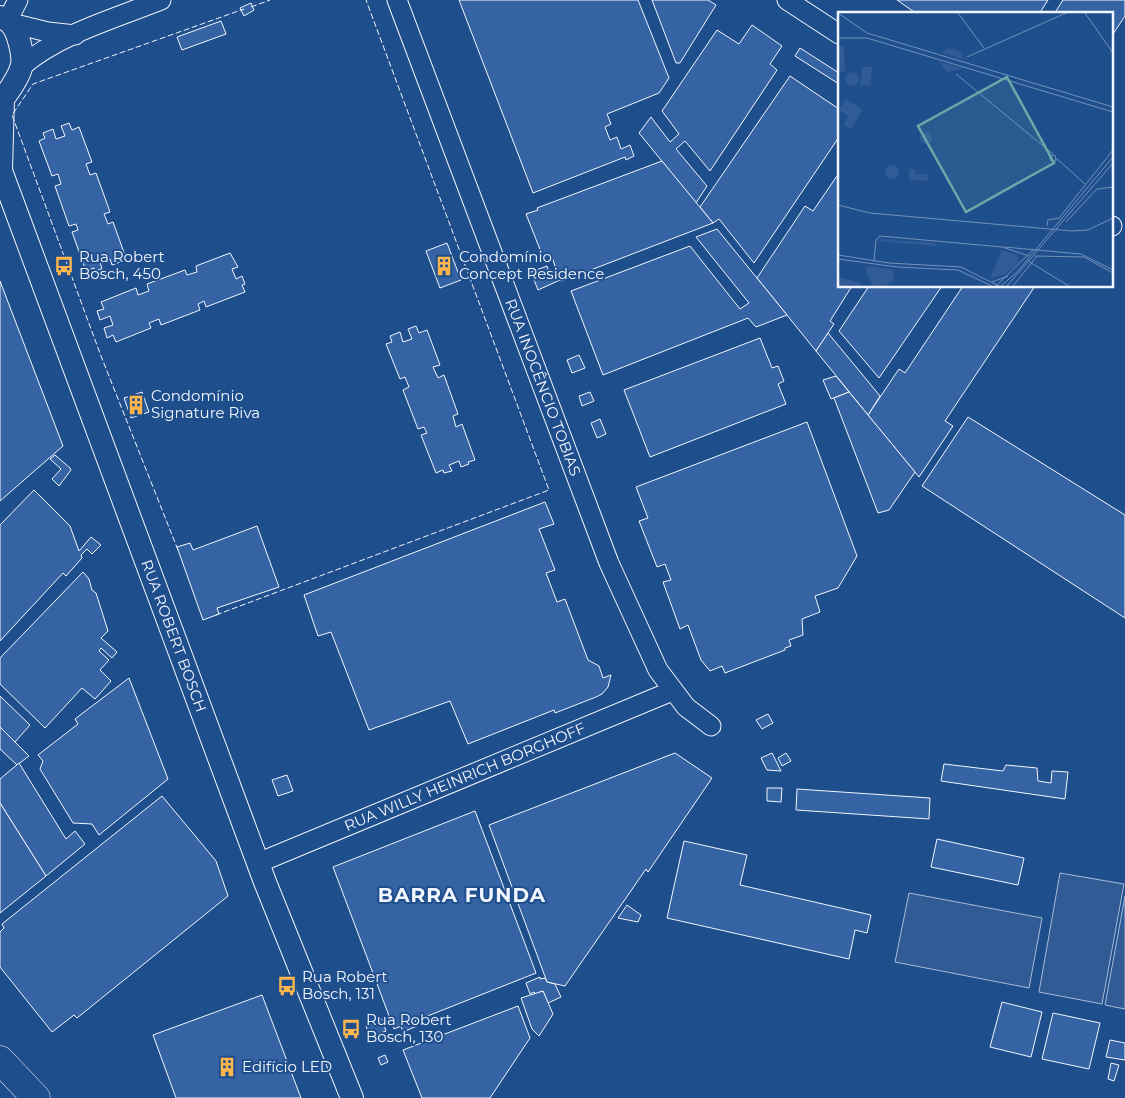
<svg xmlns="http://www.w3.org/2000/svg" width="1125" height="1098" font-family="Montserrat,sans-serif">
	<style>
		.built { fill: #305b95; stroke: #a8bbd7 }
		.building { fill: #3563a3; stroke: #f2f6ff }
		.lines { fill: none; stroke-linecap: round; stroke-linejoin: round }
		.minor-casing { stroke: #f2f6ff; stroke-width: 21 }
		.tertiary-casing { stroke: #f2f6ff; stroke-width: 24 }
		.primary-casing { stroke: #f2f6ff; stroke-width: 29 }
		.minor { stroke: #1f4e8c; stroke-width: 19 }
		.tertiary { stroke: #1f4e8c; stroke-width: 22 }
		.primary { stroke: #1f4e8c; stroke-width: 28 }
		.fence { stroke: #f2f6ff; stroke-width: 1; stroke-dasharray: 6 2.5; stroke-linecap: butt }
		.labels { text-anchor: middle; stroke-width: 4; stroke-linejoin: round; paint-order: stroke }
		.poi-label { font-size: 15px; fill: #f2f6ff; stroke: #1f4e8c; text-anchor: start }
		.street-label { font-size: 15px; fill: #f2f6ff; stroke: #1f4e8c }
		.district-label { font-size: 20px; font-weight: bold; letter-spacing: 1px; fill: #f2f6ff; stroke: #1f4e8c }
		.inset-road { fill: none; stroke: #7391ba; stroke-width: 1 }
		.view { fill: #6aa9a8; fill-opacity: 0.15; stroke: #6aa9a8; stroke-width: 2.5 }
		.inset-edge { fill: none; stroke: #f2f6ff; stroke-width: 2.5 }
	</style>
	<rect width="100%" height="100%" fill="#1f4e8c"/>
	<g class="built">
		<path d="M1060,873L1124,884L1102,1004L1039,992Z"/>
		<path d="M909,893L1042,918L1029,988L895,962Z"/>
		<path d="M1125,896V1009L1105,1005Z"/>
	</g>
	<g class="building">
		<path d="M459,0H638L669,78L659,93L607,114L611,124L605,127L610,140L617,137L621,149L630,145L634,156L626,160L625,157L533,193Z"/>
		<path d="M652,0H708L716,5L680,63H676Z"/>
		<path d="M897,0H1048L1039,14H917Z"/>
		<path d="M1063,0H1125V16L1111,37V14H1054Z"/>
		<path d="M251,3L254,10L244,16L240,8Z"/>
		<path d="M221,21L226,34L182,50L177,37Z"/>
		<path d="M752,25L782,46L770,64L777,70L710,171L685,141L676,149L707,186L696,203L639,133L651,117L670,142L679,134L662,111L717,30L739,44Z"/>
		<path d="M800,48L839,73V84L795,56Z"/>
		<path d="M790,76L839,109V137L754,263L719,219L713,223L700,207Z"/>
		<path d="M69,123L72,130L79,127L92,162L86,164L90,175L96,173L110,212L104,214L108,224L113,222L126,258L119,260L120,262L112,265L110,259L100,262L102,269L95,271L94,268L86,271L72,232L78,230L76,224L69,226L55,186L61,184L58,174L52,176L39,141L45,138L43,133L53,129L56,139L65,136L61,126Z"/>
		<path d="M662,161L713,223L562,281L560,280L538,290L531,272L547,266L549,272L556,269L551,254L543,257L526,214L538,210L537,208Z"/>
		<path d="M839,173V286H852L830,321L834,324L816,351L757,278L805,206L813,211Z"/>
		<path d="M717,229L787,315L756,327L748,318L603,375L571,291L690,246L740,309L749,303L696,237Z"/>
		<path d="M447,243L461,280L440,288L426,251Z"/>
		<path d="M230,253L238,267L232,269L236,279L242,276L245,284L242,285L245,292L206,307L204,301L198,304L200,310L161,325L159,319L149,323L151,328L116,342L113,335L107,338L104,328L113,325L110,316L100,320L97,311L104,309L101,302L136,288L138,295L149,291L147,284L185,270L187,275L197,272L196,266Z"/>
		<path d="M0,281L63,446L0,501Z"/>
		<path d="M869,286H942L879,378L839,331Z"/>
		<path d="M963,286H1035L945,421L953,426L919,477L868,415L899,369L905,373Z"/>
		<path d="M416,326L419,333L427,330L440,365L433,367L438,378L444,375L458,414L453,416L456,427L462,424L475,460L468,462L469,464L461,467L459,461L449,465L452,471L444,473L443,470L436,473L421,435L427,433L424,427L418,429L403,390L409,387L405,377L400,379L386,344L392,342L390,336L400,332L403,342L412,339L408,329Z"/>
		<path d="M828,333L880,396L868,415L816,351Z"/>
		<path d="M760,338L772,368L778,366L784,381L778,384L786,404L650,457L624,390Z"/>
		<path d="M579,355L585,368L572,373L567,360Z"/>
		<path d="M836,376L849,392L831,399L823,380Z"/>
		<path d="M142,392L149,412L131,418L124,398Z"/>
		<path d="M590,392L594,401L582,406L579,396Z"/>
		<path d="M849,392L915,472L889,510L878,513L834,398Z"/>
		<path d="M968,417L1125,515V618L922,486Z"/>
		<path d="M600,419L606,434L597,438L591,423Z"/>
		<path d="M807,422L857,556L838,588L815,596L820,612L802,619L803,635L789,640L791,646L785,648V650L725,673L722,666L710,671L701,660L688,625L680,629L663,582L671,580L665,564L657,567L639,521L648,518L636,487Z"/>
		<path d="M55,455L70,468L71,470L59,486L52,479L61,469L50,459Z"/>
		<path d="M34,490L70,526L79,551L91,537L101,545L92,554L87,549L81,555L82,558L66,576L63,573L0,641V525Z"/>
		<path d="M545,502L554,524L539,529L555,570L546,573L557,602L565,599L588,660L599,666L603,678L611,675L608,687L602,694L596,697L555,713L554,710L468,744L450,701L369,730L331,632L318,636L304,595Z"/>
		<path d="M257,526L279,587L217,608L219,614L203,620L177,547L190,543L193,550Z"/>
		<path d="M83,572L89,579L92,590L96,593L108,631L101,638L117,652L112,658L101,648L99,651L109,660L100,670L111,681L95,699L82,688L45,728L0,684V658Z"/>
		<path d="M129,678L168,779L99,835L92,824L73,823L40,769L43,761L38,755L78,724L75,719Z"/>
		<path d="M0,696L30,725L15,742L0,727Z"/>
		<path d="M768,714L773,723L762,729L756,720Z"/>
		<path d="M0,727L29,756L17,765L0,749Z"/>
		<path d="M675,753L712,778L648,872L646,869L565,986L547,982L489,825Z"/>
		<path d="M772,753L781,771L767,770L761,758Z"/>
		<path d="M786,753L791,761L782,766L778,758Z"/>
		<path d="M19,763L66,839L75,831L85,844L46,876L0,803V779Z"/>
		<path d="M944,764L1003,771L1006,765L1037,768L1038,781L1051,783L1052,771L1068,772L1065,799L941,781Z"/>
		<path d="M287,775L293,791L278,796L272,780Z"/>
		<path d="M767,788H782L781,802L767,801Z"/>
		<path d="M797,789L930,798L929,819L796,810Z"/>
		<path d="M162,796L216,861L228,896L77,1018L74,1015L52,1032L0,967V932L4,928L2,924Z"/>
		<path d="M0,803L46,876L0,913Z"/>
		<path d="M475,811L536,973L415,1021L417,1026L403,1032L401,1026L394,1029L333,867Z"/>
		<path d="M937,839L1024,858L1018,885L931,867Z"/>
		<path d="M684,841L747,855L740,885L871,915L867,933L855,930L849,959L667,918Z"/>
		<path d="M627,905L641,915L638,922L618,918Z"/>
		<path d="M540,977V979L545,978L547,982L555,984L561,997L548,1003L543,991L535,994L534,992L530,994L526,983Z"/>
		<path d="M543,991L553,1014L539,1036L532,1029L521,998Z"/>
		<path d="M262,995L301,1098H176L153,1035Z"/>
		<path d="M1002,1002L1042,1012L1031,1057L990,1047Z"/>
		<path d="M518,1006L530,1038L490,1098H422L403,1050Z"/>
		<path d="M1053,1013L1100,1023L1089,1069L1042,1059Z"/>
		<path d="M382,1019L386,1031L370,1037L366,1026Z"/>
		<path d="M1110,1040L1125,1043V1060L1106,1057Z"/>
		<path d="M385,1055L388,1062L381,1065L378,1058Z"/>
		<path d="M1111,1063L1119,1065L1114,1081L1108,1079Z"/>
	</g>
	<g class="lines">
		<defs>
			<g id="minor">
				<path id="s1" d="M397,0L609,563L658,670L686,707L711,726"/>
				<path d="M787,0L839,34"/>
				<path d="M7,21L18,0"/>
				<path d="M11,23L48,32L75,35"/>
				<path d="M22,66C59,34 116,18 161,0"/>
				<path d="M1111,226H1112"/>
				<path id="s2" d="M258,863L672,691"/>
			</g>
			<g id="tertiary">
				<path d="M0,17C3,19 8,20 10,23C18,30 25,58 21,68C18,79 10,89 3,99L0,100"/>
				<path id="s3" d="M0,168L265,882L352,1098"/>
				<path d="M1,170L3,99"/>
			</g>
			<path id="primary" d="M0,1060L36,1098"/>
		</defs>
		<use href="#minor" class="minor-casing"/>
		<use href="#tertiary" class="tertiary-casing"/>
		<use href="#primary" class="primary-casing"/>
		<use href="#minor" class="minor"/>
		<use href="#tertiary" class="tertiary"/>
		<use href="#primary" class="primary"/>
		<g class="fence">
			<path d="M251,7L270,0"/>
			<path d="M178,550L101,356L12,115L33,84L244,9"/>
			<path d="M216,615L549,490L366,0"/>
		</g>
	</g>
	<defs>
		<symbol id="bus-bare" viewBox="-9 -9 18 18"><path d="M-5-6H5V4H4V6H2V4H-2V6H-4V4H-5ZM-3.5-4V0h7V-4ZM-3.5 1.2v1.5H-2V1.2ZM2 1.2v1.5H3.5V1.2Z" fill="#ffb74d" stroke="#1f4e8c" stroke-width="2.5" paint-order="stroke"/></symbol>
		<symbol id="building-bare" viewBox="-9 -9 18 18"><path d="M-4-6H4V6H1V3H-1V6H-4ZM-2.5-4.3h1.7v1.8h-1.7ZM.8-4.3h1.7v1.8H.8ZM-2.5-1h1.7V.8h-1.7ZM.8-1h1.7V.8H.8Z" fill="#ffb74d" stroke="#1f4e8c" stroke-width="2.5" paint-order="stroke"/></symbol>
	</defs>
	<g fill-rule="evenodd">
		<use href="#bus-bare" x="50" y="252" width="28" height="28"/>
		<use href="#building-bare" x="430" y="252" width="28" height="28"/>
		<use href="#building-bare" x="122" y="391" width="28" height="28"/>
		<use href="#bus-bare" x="273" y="972" width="28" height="28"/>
		<use href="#bus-bare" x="337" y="1015" width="28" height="28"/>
		<use href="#building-bare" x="213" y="1053" width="28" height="28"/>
	</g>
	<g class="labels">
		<g class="poi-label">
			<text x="79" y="262">Rua Robert<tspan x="79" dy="17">Bosch, 450</tspan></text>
			<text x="459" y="262">Condomínio<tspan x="459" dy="17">Concept Residence</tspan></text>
			<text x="151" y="401">Condomínio<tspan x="151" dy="17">Signature Riva</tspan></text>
			<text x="302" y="982">Rua Robert<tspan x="302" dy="17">Bosch, 131</tspan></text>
			<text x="366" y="1025">Rua Robert<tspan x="366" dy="17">Bosch, 130</tspan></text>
			<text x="242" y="1072">Edifício LED</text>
		</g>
		<g class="street-label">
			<text dy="5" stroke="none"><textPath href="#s1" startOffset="414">RUA INOCÊNCIO TOBIAS</textPath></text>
			<text dy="5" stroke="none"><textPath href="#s3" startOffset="499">RUA ROBERT BOSCH</textPath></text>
			<text dy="5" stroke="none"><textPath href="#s2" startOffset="224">RUA WILLY HEINRICH BORGHOFF</textPath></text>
		</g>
		<g class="district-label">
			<text x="462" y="902">BARRA FUNDA</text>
		</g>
	</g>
	<g transform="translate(838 12)">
		<rect width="275" height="275" fill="#1f4e8c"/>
		<path d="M0,34L6,35L7,60L0,59ZM111,36L122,39L125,47L104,41ZM101,50L123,56V57L109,60ZM24,55H34L32,74L22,73ZM7 67a7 7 0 1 1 14 0a7 7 0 1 1-14 0ZM8,87L25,98L13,117L5,113L10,104L1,98ZM82 126a6 6 0 1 1 12 0a6 6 0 1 1-12 0ZM47 160a7 7 0 1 1 14 0a7 7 0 1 1-14 0ZM71,157H77L78,166L79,162H90V169L71,168ZM40,227L98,231V234L40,229ZM164,238L180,243V251L166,263L152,266ZM31,254L55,258L56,269L47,274H35L27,257ZM1,265L20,270L24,274H0Z" fill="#305b95"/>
		<path class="inset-road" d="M0,1L29,21L275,95M120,1L146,36M247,1L275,41M0,26H29L275,100M129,45L228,1M118,62L215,142M210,140L213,149H218L217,143L212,144M218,146L247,172M0,193L32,201L234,219L250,218L275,206M221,206L275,138M228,210L259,177L275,175M209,214L210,208L221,206M166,235L243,242L275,258M0,243L51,251L123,255L161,274M197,244L246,245L275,261M0,247L59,255L120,258L154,274M36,249L38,228L42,224L164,235L191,244M190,249L231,274M154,270L170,264M158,274L195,238M163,274L179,260L275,145M169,274L275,151M175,274L199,244"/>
		<path class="view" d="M169,65L216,151L128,200L80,114Z"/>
		<rect width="275" height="275" class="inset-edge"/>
	</g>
</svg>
